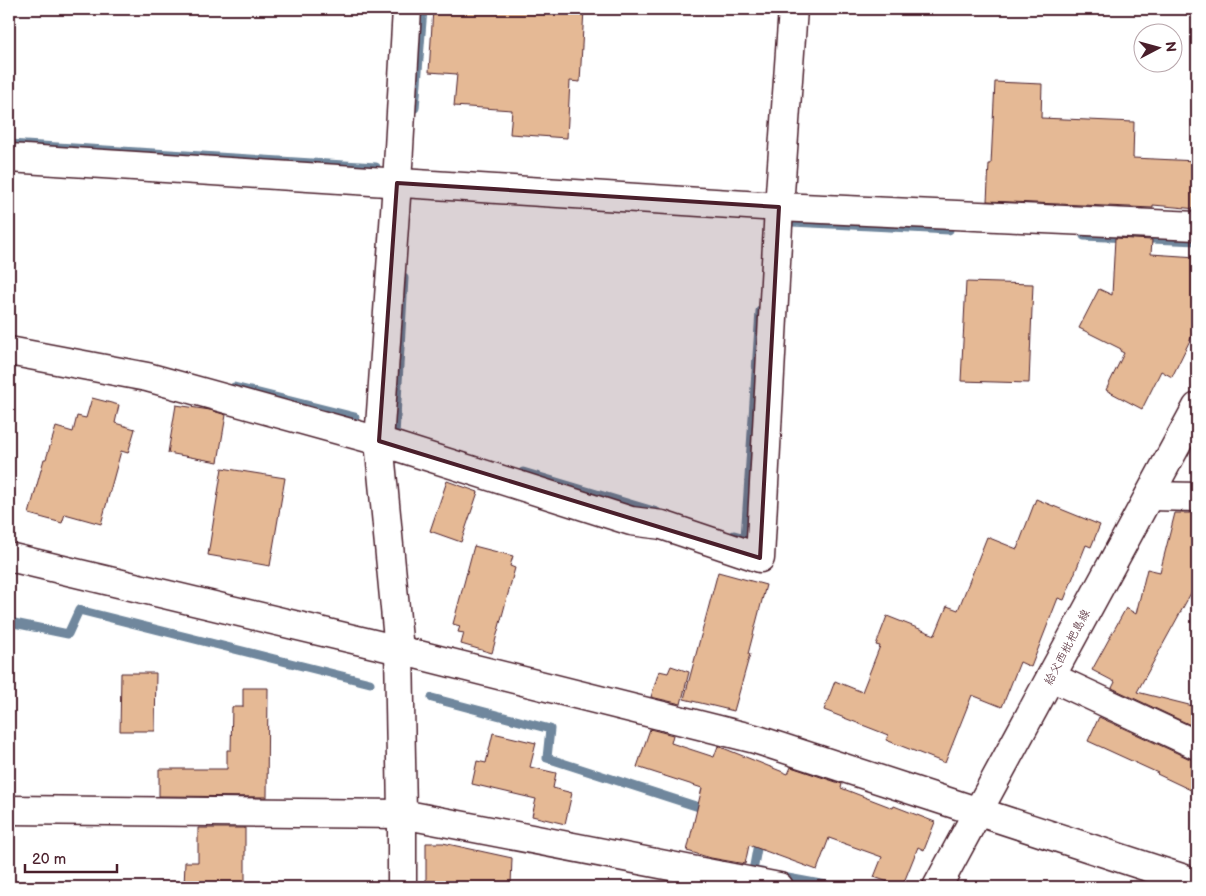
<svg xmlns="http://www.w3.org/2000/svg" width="1206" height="896" font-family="'Balsamiq Sans','Klee One',sans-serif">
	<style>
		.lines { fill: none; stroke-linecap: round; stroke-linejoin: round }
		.stream { stroke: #6f879d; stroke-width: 9 }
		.building { fill: #e5b995; stroke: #4a1f2b }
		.minor-casing { stroke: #4a1f2b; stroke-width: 31 }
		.secondary-casing { stroke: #4a1f2b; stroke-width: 31 }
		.minor { stroke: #fff; stroke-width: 28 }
		.secondary { stroke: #fff; stroke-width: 28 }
		.marked { fill: #4a1f2b; fill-opacity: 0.2; stroke: #4a1f2b; stroke-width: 4; stroke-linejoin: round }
		.labels { text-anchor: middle; stroke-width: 5; stroke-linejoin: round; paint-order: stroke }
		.street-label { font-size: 12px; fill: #4a1f2b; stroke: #fff }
	</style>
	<rect width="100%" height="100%" fill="#fff"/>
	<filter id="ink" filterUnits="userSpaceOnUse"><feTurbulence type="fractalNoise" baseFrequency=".02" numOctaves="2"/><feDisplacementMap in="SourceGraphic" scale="10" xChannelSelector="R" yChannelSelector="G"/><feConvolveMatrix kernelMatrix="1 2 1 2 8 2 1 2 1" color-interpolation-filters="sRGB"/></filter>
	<g filter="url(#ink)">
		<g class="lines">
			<g class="stream">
				<path d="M415,108L423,9"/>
				<path d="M9,144L376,167"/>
				<path d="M792,222L949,230"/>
				<path d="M1084,236L1197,241"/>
				<path d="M234,387L355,417"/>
				<path d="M402,437L395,435L404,278"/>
				<path d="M523,472L657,512"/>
				<path d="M734,535L745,538L760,311"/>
				<path d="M9,622L68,634L79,610L370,683"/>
				<path d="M432,698L550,729L547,758L708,810"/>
				<path d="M759,838L753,871L762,872"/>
				<path d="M777,876L826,885"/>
			</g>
		</g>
		<g class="building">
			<path d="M433,9H584L580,82L570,81L567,138L510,134L512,110L454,106L457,74L429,72Z"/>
			<path d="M995,82L1042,84L1041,118L1134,122L1133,158L1197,161V209L1153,205V208L987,201L989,164H991Z"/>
			<path d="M1115,238L1152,240L1151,254L1197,257V326L1172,377L1161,371L1142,409L1106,390L1124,353L1120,351L1121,349L1079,328L1099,289L1112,295Z"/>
			<path d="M966,282L1033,284L1029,383L961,381Z"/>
			<path d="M92,398L119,405L115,423L135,429L128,453L121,451L101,524L65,514L62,523L29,514L44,459H46L56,427L73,432L77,416L86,418Z"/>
			<path d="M176,405L210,410L226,415L218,462L168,453Z"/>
			<path d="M222,468L285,478L270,566L208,555Z"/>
			<path d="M447,481L478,492L461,542L430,531Z"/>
			<path d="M1036,499L1100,525L1091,547L1086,545L1064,600L1058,598L1031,667L1020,662L1002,707L972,695L945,763L886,740L888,735L824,710L835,681L862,692L880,646L876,645L887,616L935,635L947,606L958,610L987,537L1017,549Z"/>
			<path d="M1175,513H1197V582L1137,692L1197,707V728L1112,688L1115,682L1092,670L1126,608L1136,614L1147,569L1160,572Z"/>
			<path d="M474,546L513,556L510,566L515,568L492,653L461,644L464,633L458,632L460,626L453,624Z"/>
			<path d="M718,572L766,585L748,654H750L734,711L684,699Z"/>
			<path d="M671,666L689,672L681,704L651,697L659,671L668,673Z"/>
			<path d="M121,673H156L155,731H120Z"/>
			<path d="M243,688H268L267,797L159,796V769H227V750H231L232,707H243Z"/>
			<path d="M1099,717L1190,759L1197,760V793L1157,774L1158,773L1088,741Z"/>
			<path d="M650,729L673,735L671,743L714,757L718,746L788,774L791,767L842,784L841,788L893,808L894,806L935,822L924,850L918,847L902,887L874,877L882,857L829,838L817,870L749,845L745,864L711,858L687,851L702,788L637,767Z"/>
			<path d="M493,733L536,743L530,767L556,773L553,788L572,793L565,824L532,816L536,799L472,784L477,761L486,763Z"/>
			<path d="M198,828H245V887H184L185,862H198Z"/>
			<path d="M426,843H443L512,858L511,885L444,884V881H426Z"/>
		</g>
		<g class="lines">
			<defs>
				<g id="minor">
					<path d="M9,158L779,207L1197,226"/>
					<path d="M9,351L147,377L379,441L631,521L662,525L760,558L779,207L793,9"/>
					<path d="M1149,496L1197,497"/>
					<path d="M9,557L399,650L755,739L1197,883"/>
					<path d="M1051,677L1197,745"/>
					<path d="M9,810L402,814L779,887"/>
					<path d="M402,887V814L399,650L379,441L397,183L407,9"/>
				</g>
				<path id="secondary" d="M937,887L1197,407"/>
			</defs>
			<use href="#minor" class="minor-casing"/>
			<use href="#secondary" class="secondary-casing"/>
			<use href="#minor" class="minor"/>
			<use href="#secondary" class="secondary"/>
		</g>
	</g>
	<path class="marked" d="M397,183L779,207L760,558L379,441Z"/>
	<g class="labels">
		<g class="street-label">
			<text transform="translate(1067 647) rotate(-62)" y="4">給父西枇杷島線</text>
		</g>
	</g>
	<rect width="1206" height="896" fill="none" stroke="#fff" stroke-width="30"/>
	<rect x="15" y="15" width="1176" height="866" fill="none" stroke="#4a1f2b" stroke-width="2" filter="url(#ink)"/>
	<g transform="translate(1158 48) rotate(84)"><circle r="24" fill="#ffffff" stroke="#b7a5aa"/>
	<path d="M0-4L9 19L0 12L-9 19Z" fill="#4a1f2b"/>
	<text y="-8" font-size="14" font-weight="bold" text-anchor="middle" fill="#4a1f2b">N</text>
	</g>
	<path d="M25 864v8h92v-8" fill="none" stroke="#4a1f2b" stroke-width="2.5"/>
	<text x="32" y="864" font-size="15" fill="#4a1f2b" stroke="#ffffff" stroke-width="4" paint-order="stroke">20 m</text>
</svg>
